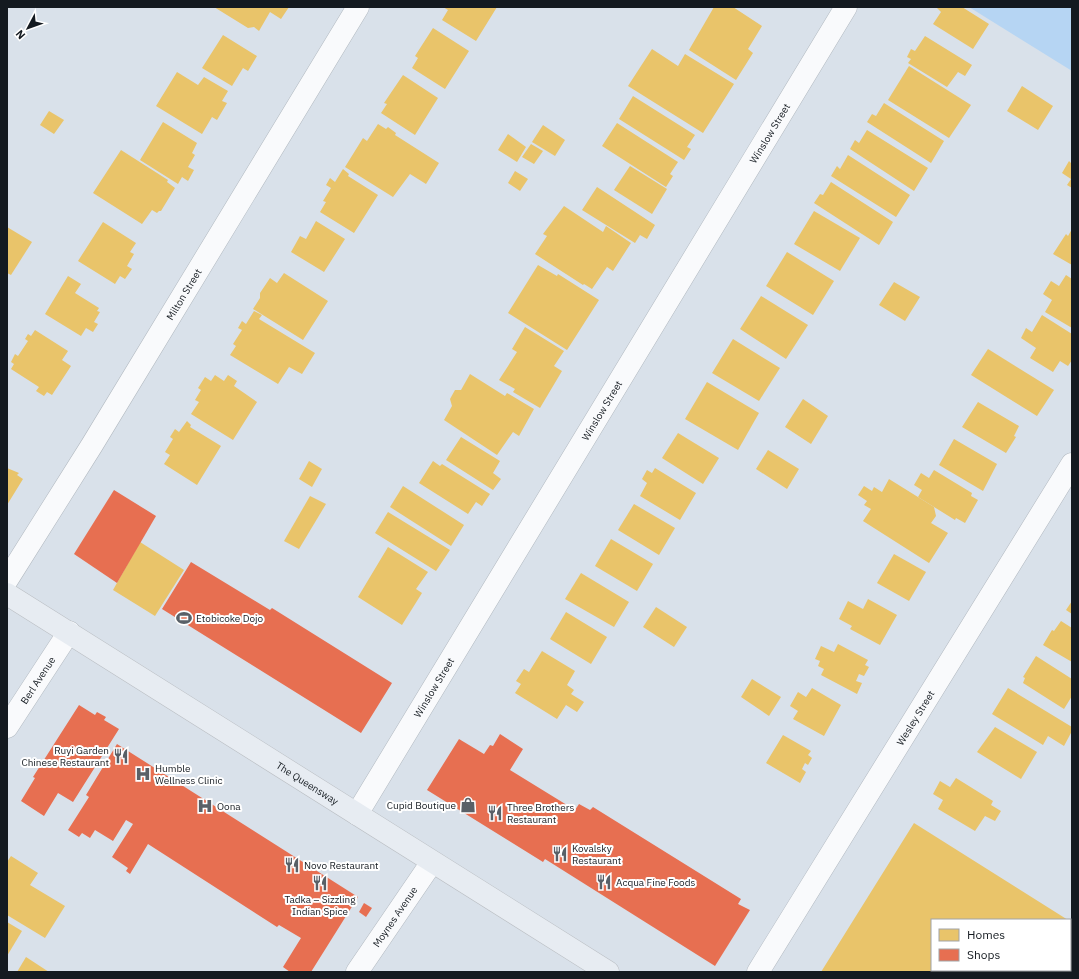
<svg xmlns="http://www.w3.org/2000/svg" width="1079" height="979" font-family="'IBM Plex Sans',sans-serif">
	<style>
		.green { fill: #b6d5f3 }
		.homes { fill: #e9c46a }
		.shops { fill: #e76f51 }
		.lines { fill: none; stroke-linecap: round; stroke-linejoin: round }
		.minor-casing { stroke: #b2b9c0; stroke-width: 23 }
		.major-casing { stroke: #babec3; stroke-width: 23 }
		.minor { stroke: #f9fafc; stroke-width: 22 }
		.major { stroke: #e7ecf2; stroke-width: 22 }
		.labels { text-anchor: middle; stroke-width: 4; stroke-linejoin: round; paint-order: stroke }
		.street-label { font-size: 10px; fill: #141a20; stroke: #fff }
		.poi-label { font-size: 10px; fill: #141a20; stroke: #fff; text-anchor: start }
	</style>
	<rect width="100%" height="100%" fill="#d9e1ea"/>
	<path class="green" d="M969,7H1072V71Z"/>
	<g class="homes">
		<path d="M214,7H289L281,19L270,12L259,31L254,27L248,28Z"/>
		<path d="M443,7H497L476,41L442,20L448,10Z"/>
		<path d="M714,7H733L762,26L748,49L753,53L736,80L689,50Z"/>
		<path d="M937,7H962L989,24L973,49L933,24L941,12L937,8Z"/>
		<path d="M433,28L469,51L445,89L412,68L418,58L415,56Z"/>
		<path d="M223,35L257,56L248,71L243,68L232,86L202,68Z"/>
		<path d="M925,36L972,65L965,76L958,72L947,87L908,63L911,59L907,57L911,49L915,51Z"/>
		<path d="M652,49L678,66L685,54L734,84L703,133L628,86Z"/>
		<path d="M909,66L971,105L949,138L888,100Z"/>
		<path d="M177,72L198,85L204,77L228,91L222,101L227,103L217,120L212,117L202,134L156,106Z"/>
		<path d="M403,75L438,98L415,135L381,113L387,104L384,103Z"/>
		<path d="M1022,86L1053,106L1038,130L1007,111Z"/>
		<path d="M633,96L695,135L687,147L691,149L684,160L619,119Z"/>
		<path d="M884,103L944,141L931,163L867,122L872,114L876,116Z"/>
		<path d="M49,111L64,120L54,134L40,125Z"/>
		<path d="M163,122L197,143L192,153L195,155L188,167L194,170L188,181L182,177L178,184L140,160Z"/>
		<path d="M617,123L678,162L670,174L673,176L666,187L602,146Z"/>
		<path d="M378,124L386,129L388,127L396,133L395,135L439,163L426,184L410,174L393,197L345,167L363,138L367,141Z"/>
		<path d="M543,125L565,140L555,156L532,142Z"/>
		<path d="M867,130L928,168L914,191L850,149L855,140L859,143Z"/>
		<path d="M508,134L526,147L517,162L498,150Z"/>
		<path d="M531,144L543,151L534,164L522,157Z"/>
		<path d="M121,150L168,180L167,182L175,188L161,211H159L157,213L152,210L142,224L93,193Z"/>
		<path d="M848,155L910,195L896,217L831,176L837,166L840,169Z"/>
		<path d="M1069,161L1072,164V188L1067,185L1071,179L1062,173Z"/>
		<path d="M630,166L667,189L652,214L614,190Z"/>
		<path d="M343,169L349,174L348,176L378,195L354,233L320,212L326,202L323,201L331,188L326,185L330,178L335,182Z"/>
		<path d="M515,171L528,179L520,191L508,183Z"/>
		<path d="M831,182L893,222L879,245L814,203L820,194L823,195Z"/>
		<path d="M597,187L655,225L647,239L640,235L635,243L582,210Z"/>
		<path d="M564,206L603,232L606,226L631,243L613,271L607,267L592,289L584,284L583,285L535,254L547,236L543,234Z"/>
		<path d="M814,211L860,238L840,271L794,244Z"/>
		<path d="M316,221L345,239L324,272L291,252L300,236L306,239Z"/>
		<path d="M103,222L136,243L130,252L134,254L127,266L132,269L125,279L120,276L115,284L78,261Z"/>
		<path d="M7,227L32,242L11,275L7,273Z"/>
		<path d="M1072,229V265L1053,254L1066,234L1068,236Z"/>
		<path d="M787,252L834,281L813,315L766,286Z"/>
		<path d="M538,265L557,276L558,274L599,300L567,350L508,313Z"/>
		<path d="M284,273L328,301L303,340L253,309L260,298V293L270,278L277,283Z"/>
		<path d="M1066,275L1072,279V328L1045,312L1052,300L1043,294L1051,281L1059,286Z"/>
		<path d="M68,276L81,284L75,293L99,308L97,311L100,312L94,322L98,324L93,332L86,328L81,336L45,314Z"/>
		<path d="M894,282L920,297L905,321L879,305Z"/>
		<path d="M761,296L808,325L786,359L740,329Z"/>
		<path d="M254,311L262,315L259,319L315,353L302,374L289,367L278,384L230,355L236,346L233,344L242,330L238,328L242,321L246,324Z"/>
		<path d="M1042,315L1072,334V360L1068,366L1060,361L1053,372L1030,358L1036,348L1021,338L1026,328L1032,332Z"/>
		<path d="M525,327L564,351L554,366L562,371L540,408L513,392L515,389L499,380L517,352L512,349Z"/>
		<path d="M35,330L68,351L62,360L71,366L52,395L47,392L44,396L36,391L39,387L11,369L14,364L11,362L15,354L18,356L28,341L25,339L28,334L31,336Z"/>
		<path d="M733,339L780,368L759,401L712,373Z"/>
		<path d="M988,349L1054,390L1037,416L971,375Z"/>
		<path d="M470,374L505,396L507,393L534,409L519,436L513,432L497,455L444,420L452,406L450,399L455,390H461Z"/>
		<path d="M215,375L224,381L228,375L237,381L234,386L257,402L233,440L191,414L199,402L195,400L201,390L198,388L205,377L211,381Z"/>
		<path d="M707,382L759,413L738,450L685,419Z"/>
		<path d="M803,399L828,416L811,444L785,427Z"/>
		<path d="M978,402L1019,426L1014,436L1016,437L1006,453L962,427Z"/>
		<path d="M187,421L191,425L190,427L221,446L197,485L164,464L170,455L165,452L173,439L170,437L175,429L179,432Z"/>
		<path d="M678,433L719,458L703,484L662,458Z"/>
		<path d="M461,437L500,461L493,473L501,479L493,490L446,460Z"/>
		<path d="M954,439L997,464L983,491L939,465Z"/>
		<path d="M768,450L799,469L787,489L756,469Z"/>
		<path d="M309,461L322,469L312,487L299,479Z"/>
		<path d="M433,461L440,466L442,464L490,494L482,506L476,502L468,514L419,483Z"/>
		<path d="M7,468L19,473L17,475L23,479L7,505Z"/>
		<path d="M655,468L696,493L680,520L640,496L647,483L642,479L647,470L652,473Z"/>
		<path d="M934,470L972,493L971,496L978,500L965,523L956,518L955,520L918,497L922,490L914,485L921,473L929,478Z"/>
		<path d="M889,479L934,507L936,516L931,523L948,533L929,563L863,521L871,509L864,505L867,501L858,495L864,486L872,491L874,487L882,492Z"/>
		<path d="M403,486L464,525L451,546L390,507Z"/>
		<path d="M310,496L326,504L299,549L284,541Z"/>
		<path d="M634,504L675,528L659,555L618,530Z"/>
		<path d="M388,512L450,550L436,571L375,533Z"/>
		<path d="M611,539L653,564L637,591L595,566Z"/>
		<path d="M140,542L184,570L155,616L113,590Z"/>
		<path d="M388,547L428,572L416,589L422,593L402,625L358,597Z"/>
		<path d="M894,554L926,572L909,601L877,583Z"/>
		<path d="M581,573L629,602L614,627L565,599Z"/>
		<path d="M868,599L897,615L880,645L850,629L852,626L839,619L848,601L863,609Z"/>
		<path d="M1072,601V614L1066,610Z"/>
		<path d="M656,607L687,627L674,647L643,627Z"/>
		<path d="M566,612L607,637L591,664L550,639Z"/>
		<path d="M1061,621L1072,628V662L1043,645L1052,630L1054,631Z"/>
		<path d="M838,644L868,660L865,665L869,667L864,676L859,674L856,681L862,683L857,694L821,675L824,669L818,666L820,661L815,659L821,646L834,652Z"/>
		<path d="M542,651L575,671L567,685L574,690L571,694L584,702L577,712L566,705L557,719L515,693L521,684L516,681L524,669L529,672Z"/>
		<path d="M1036,656L1072,679V696L1064,709L1023,683L1025,678L1023,677Z"/>
		<path d="M752,679L781,697L769,716L741,697Z"/>
		<path d="M812,688L841,705L824,736L793,719L798,711L790,706L798,692L806,697Z"/>
		<path d="M1008,688L1072,727V731L1064,746L1048,736L1043,745L992,714Z"/>
		<path d="M995,727L1037,752L1021,779L977,752Z"/>
		<path d="M783,735L811,751L808,755L812,758L808,765L805,763L802,769L806,772L800,783L766,763Z"/>
		<path d="M956,778L993,801L991,805L1001,811L995,821L985,816L975,831L938,809L943,800L933,794L940,781L950,787Z"/>
		<path d="M914,823L1068,920H932V970H1070V921L1072,922V972H821Z"/>
		<path d="M11,856L38,873L30,885L65,906L45,938L7,915V862Z"/>
		<path d="M7,922L22,931L7,956Z"/>
		<path d="M26,957L49,972H17Z"/>
	</g>
	<g class="shops">
		<path d="M114,490L156,516L117,583L74,554Z"/>
		<path d="M191,562L270,610L272,608L392,683L361,733L162,609Z"/>
		<path d="M79,705L95,715L97,712L106,717L104,720L119,729L73,802L58,793L44,816L21,801L35,778L33,777Z"/>
		<path d="M500,734L523,749L510,770L575,810L579,804L590,810L593,807L741,899L738,904L750,910L715,966L545,859L543,862L427,790L459,739L484,754L490,745L493,746Z"/>
		<path d="M117,744L358,897L311,972H290L283,967L301,938L279,925L277,927L148,844L130,874L126,871L128,868L112,857L133,824L126,820L113,841L95,830L90,838L82,833L79,837L68,830L89,797L86,795Z"/>
		<path d="M364,903L372,908L366,917L359,912Z"/>
	</g>
	<g class="lines">
		<defs>
			<g id="minor">
				<path id="s1" d="M7,580L92,445L358,7"/>
				<path id="s2" d="M7,727L69,632"/>
				<path id="s3" d="M357,814L846,7"/>
				<path id="s4" d="M357,972L432,862"/>
				<path id="s5" d="M758,972L1072,464"/>
			</g>
			<g id="major">
				<path id="s6" d="M7,594L608,972"/>
			</g>
		</defs>
		<use href="#minor" class="minor-casing"/>
		<use href="#major" class="major-casing"/>
		<use href="#minor" class="minor"/>
		<use href="#major" class="major"/>
	</g>
	<defs>
		<symbol id="stadium-bare" viewBox="-9 -9 18 18"><path d="M0-5a6.5 5 0 1 0 0 10a6.5 5 0 1 0 0-10ZM-3.5-1.8h7v3.6h-7Z" fill="#596067" stroke="#fff" stroke-width="2.5" paint-order="stroke"/></symbol>
		<symbol id="restaurant-bare" viewBox="-9 -9 18 18"><path d="M-5-6h1v4h1v-4h1v4h1v-4h1v5L-1.5 .5V6h-2V.5L-5-1ZM5-6V6H3V1.5H1.5Q1.5-4 5-6Z" fill="#596067" stroke="#fff" stroke-width="2.5" paint-order="stroke"/></symbol>
		<symbol id="hospital-bare" viewBox="-9 -9 18 18"><path d="M-5-5h3v3.5h4V-5h3V5h-3V1.5h-4V5h-3Z" fill="#596067" stroke="#fff" stroke-width="2.5" paint-order="stroke"/></symbol>
		<symbol id="shop-bare" viewBox="-9 -9 18 18"><path d="M-5-2.5h2.3a2.7 3.5 0 0 1 5.4 0H5L5.5 6h-11ZM-1.5-2.5h3a1.5 2.3 0 0 0-3 0Z" fill="#596067" stroke="#fff" stroke-width="2.5" paint-order="stroke"/></symbol>
	</defs>
	<g fill-rule="evenodd">
		<use href="#stadium-bare" x="173" y="607" width="22" height="22"/>
		<use href="#restaurant-bare" x="110" y="745" width="22" height="22"/>
		<use href="#hospital-bare" x="132" y="763" width="22" height="22"/>
		<use href="#shop-bare" x="457" y="794" width="22" height="22"/>
		<use href="#hospital-bare" x="194" y="795" width="22" height="22"/>
		<use href="#restaurant-bare" x="484" y="802" width="22" height="22"/>
		<use href="#restaurant-bare" x="549" y="843" width="22" height="22"/>
		<use href="#restaurant-bare" x="281" y="854" width="22" height="22"/>
		<use href="#restaurant-bare" x="593" y="871" width="22" height="22"/>
		<use href="#restaurant-bare" x="309" y="872" width="22" height="22"/>
	</g>
	<g class="labels">
		<g class="street-label">
			<text dy="4" stroke="none"><textPath href="#s3" startOffset="796">Winslow Street</textPath></text>
			<text dy="4" stroke="none"><textPath href="#s1" startOffset="336">Milton Street</textPath></text>
			<text dy="4" stroke="none"><textPath href="#s3" startOffset="472">Winslow Street</textPath></text>
			<text dy="4" stroke="none"><textPath href="#s2" startOffset="56">Berl Avenue</textPath></text>
			<text dy="4" stroke="none"><textPath href="#s3" startOffset="148">Winslow Street</textPath></text>
			<text dy="4" stroke="none"><textPath href="#s5" startOffset="299">Wesley Street</textPath></text>
			<text dy="4" stroke="none"><textPath href="#s6" startOffset="355">The Queensway</textPath></text>
			<text dy="4" stroke="none"><textPath href="#s4" startOffset="67">Moynes Avenue</textPath></text>
		</g>
		<g class="poi-label">
			<text x="196" y="622">Etobicoke Dojo</text>
			<text x="109" y="754" text-anchor="end">Ruyi Garden<tspan x="109" dy="12">Chinese Restaurant</tspan></text>
			<text x="155" y="772">Humble<tspan x="155" dy="12">Wellness Clinic</tspan></text>
			<text x="456" y="809" text-anchor="end">Cupid Boutique</text>
			<text x="217" y="810">Oona</text>
			<text x="507" y="811">Three Brothers<tspan x="507" dy="12">Restaurant</tspan></text>
			<text x="572" y="852">Kovalsky<tspan x="572" dy="12">Restaurant</tspan></text>
			<text x="304" y="869">Novo Restaurant</text>
			<text x="616" y="886">Acqua Fine Foods</text>
			<text x="320" y="903" text-anchor="middle">Tadka – Sizzling<tspan x="320" dy="12">Indian Spice</tspan></text>
		</g>
	</g>
	<rect width="1079" height="979" fill="none" stroke="#141a20" stroke-width="16"/>
	<rect x="931" y="919" width="140" height="52" fill="#ffffff" stroke="#a1a3a6"/>
	<rect x="939" y="929" width="20" height="12" fill="#e9c46a" stroke="#a1a3a6"/>
	<text x="967" y="939" font-size="12" fill="#141a20">Homes</text>
	<rect x="939" y="949" width="20" height="12" fill="#e76f51" stroke="#a1a3a6"/>
	<text x="967" y="959" font-size="12" fill="#141a20">Shops</text>
	<g transform="translate(28 28) rotate(229)" stroke="#ffffff" stroke-width="3" paint-order="stroke">
	<path d="M0-3L7 15L0 10L-7 15Z" fill="#141a20"/>
	<text y="-6" font-size="11" font-weight="bold" text-anchor="middle" fill="#141a20">N</text>
	</g>
</svg>
